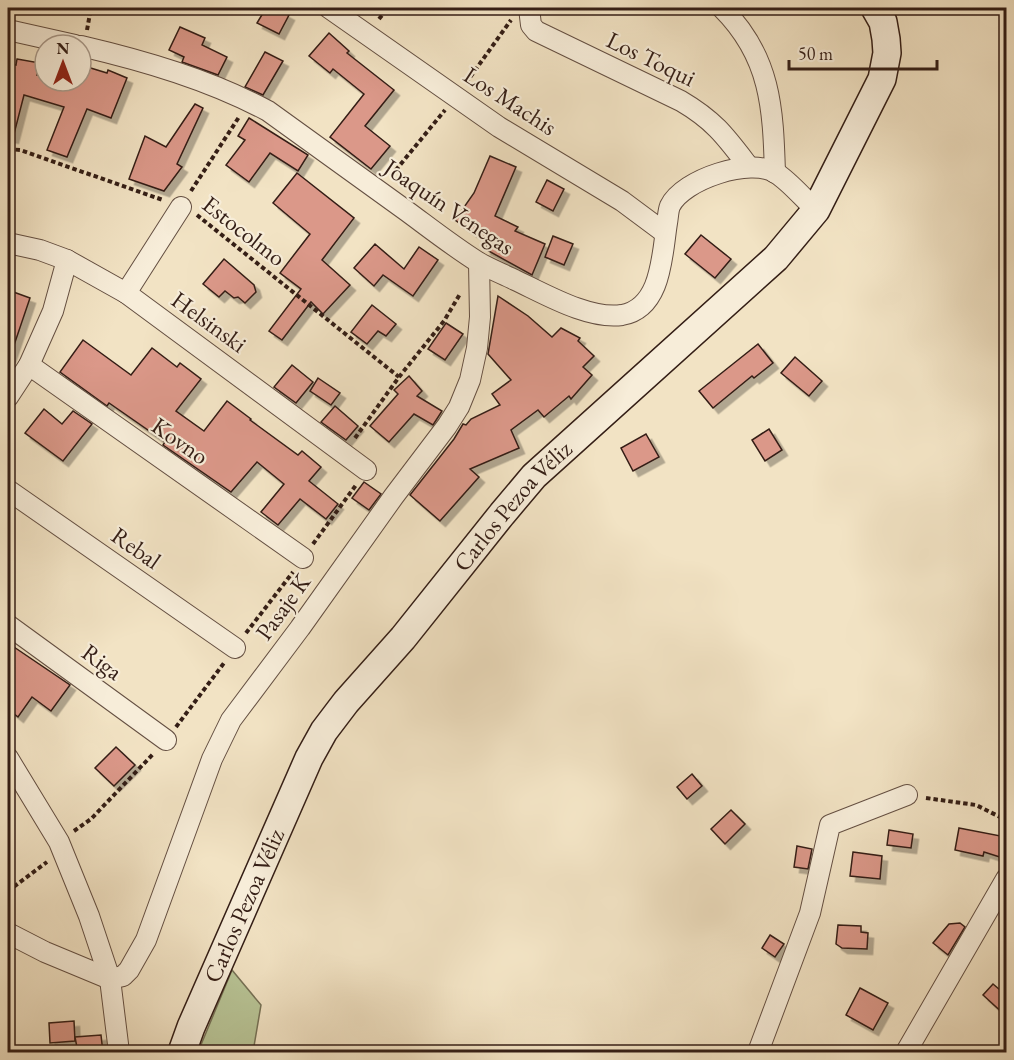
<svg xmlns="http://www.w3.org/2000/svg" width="1014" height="1060" font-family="'EB Garamond',serif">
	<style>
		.green { fill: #b8c496; stroke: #767156; stroke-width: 1.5 }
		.building { fill: #db9889; stroke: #341e16; stroke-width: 1.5; filter: url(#shadow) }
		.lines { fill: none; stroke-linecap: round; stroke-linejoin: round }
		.street-casing { stroke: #644f42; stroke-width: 22 }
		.secondary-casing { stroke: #341e16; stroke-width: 30 }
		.path { stroke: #341e16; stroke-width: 4; stroke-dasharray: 4.5 3; stroke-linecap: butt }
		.street { stroke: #f7edd9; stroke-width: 20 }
		.secondary { stroke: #f7edd9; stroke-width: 27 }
		.labels { text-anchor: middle; stroke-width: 4.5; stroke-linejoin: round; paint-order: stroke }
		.street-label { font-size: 24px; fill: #341e16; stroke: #f7edd9 }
	</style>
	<defs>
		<filter id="shadow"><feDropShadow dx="5.5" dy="5.5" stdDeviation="0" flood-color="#0004"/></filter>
	</defs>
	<rect width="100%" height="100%" fill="#f2e3c4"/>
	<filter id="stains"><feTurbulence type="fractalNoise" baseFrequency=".00333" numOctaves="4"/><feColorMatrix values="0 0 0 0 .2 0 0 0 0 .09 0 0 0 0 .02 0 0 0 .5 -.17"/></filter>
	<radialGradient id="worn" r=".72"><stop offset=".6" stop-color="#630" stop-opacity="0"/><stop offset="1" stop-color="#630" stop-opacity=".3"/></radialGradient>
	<path class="green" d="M232,970L261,1005L253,1052H198Z"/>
	<g class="building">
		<path d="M266,8H276L289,15L279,34L257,23Z"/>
		<path d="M180,27L205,38L202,45L227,57L218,75L182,62L184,57L169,50Z"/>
		<path d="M329,33L349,51L347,53L394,90L365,126L390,146L371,169L330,137L364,94L333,69L330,73L309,56Z"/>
		<path d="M265,52L283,61L263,95L245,87Z"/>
		<path d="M17,59L40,63L37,75L45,76V81H81V65L107,73L108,70L127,78L111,118L87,109L67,157L47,150L64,107L24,95L13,138L8,137V63L16,65Z"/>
		<path d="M195,104L203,108L177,164L182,167L164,191L129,179L145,136L166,147Z"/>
		<path d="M249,118L308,155L298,171L270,153L249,182L226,165L245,140L238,136Z"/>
		<path d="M490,156L516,167L495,216L518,227L515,231L545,244L532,275L485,249L488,243L455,220L474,193Z"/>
		<path d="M297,173L354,218L322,260L350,285L323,314L311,302L282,340L269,331L301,289L280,273L310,234L273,203Z"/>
		<path d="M547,180L564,189L553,211L536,202Z"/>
		<path d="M701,235L731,259L715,278L685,254Z"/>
		<path d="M553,236L573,244L564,265L545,257Z"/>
		<path d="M375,244L404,269L419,247L438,260L413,296L383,275L374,286L354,268Z"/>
		<path d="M224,259L254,285L256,292L245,303L238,297L234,298L225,291L219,297L203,284Z"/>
		<path d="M8,290L30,298L10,357L8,356Z"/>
		<path d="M498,296L528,316L552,337L561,328L580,338L578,341L594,356L583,367L592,375L571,399L569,396L544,417L538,410L511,430L519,448L470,469L479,477L440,521L410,495L454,439L463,424L466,425L471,419L500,405L492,394L511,380L488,354Z"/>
		<path d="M372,305L396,324L386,336L378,331L367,344L351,332Z"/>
		<path d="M446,323L463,334L445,360L428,349Z"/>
		<path d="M83,340L131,375L152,348L177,367L180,363L201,379L176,411L204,431L227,401L251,419L250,420L298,455L302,451L321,467L309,481L338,504L326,519L300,499L278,525L261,512L284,484L257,462L231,492L163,445L165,442L109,403L107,406L60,372Z"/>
		<path d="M758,344L773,363L754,378L752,376L713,408L699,391Z"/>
		<path d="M795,357L822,381L809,396L781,373Z"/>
		<path d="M292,365L313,382L296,403L274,387Z"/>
		<path d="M409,376L422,391L417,396L442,411L433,425L414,414L389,442L370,426L398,394L394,390Z"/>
		<path d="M318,378L340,393L331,405L310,391Z"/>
		<path d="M335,406L358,426L346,440L321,422Z"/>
		<path d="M44,409L62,424L73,411L92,424L63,461L25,433Z"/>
		<path d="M769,429L782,450L765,461L752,440Z"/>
		<path d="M646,434L659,457L633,471L621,448Z"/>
		<path d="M364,482L381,494L369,510L352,498Z"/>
		<path d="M8,643L70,685L51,711L32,697L18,717L8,709Z"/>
		<path d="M116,747L135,765L114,786L95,768Z"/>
		<path d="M692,774L702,786L687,799L677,787Z"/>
		<path d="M731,810L745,824L725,844L711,829Z"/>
		<path d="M959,828L1006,837V859L984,852L983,856L955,850Z"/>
		<path d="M889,830L913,834L911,848L887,845Z"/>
		<path d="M797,846L812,849L808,869L794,867Z"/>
		<path d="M853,852L882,856L880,879L850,876Z"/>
		<path d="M960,923L965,927L948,955L933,943L949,924Z"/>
		<path d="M838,925L861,926V932L868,933L867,949L842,948L836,944Z"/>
		<path d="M770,935L784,944L775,957L762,948Z"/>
		<path d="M993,984L1006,995V1016L983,995Z"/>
		<path d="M860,988L888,1003L873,1030L846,1015Z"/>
		<path d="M74,1021L75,1041L50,1043L49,1023Z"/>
		<path d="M101,1035L103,1053H78L75,1037Z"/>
	</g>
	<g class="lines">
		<defs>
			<g id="street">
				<path d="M329,8L499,127L622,201L665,233"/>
				<path d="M529,8L531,25L536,31L681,101C715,121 726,137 749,167"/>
				<path d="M722,8C771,57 773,108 775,173"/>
				<path d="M8,30L75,45"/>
				<path d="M81,46C145,61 210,80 268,111C315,145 361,178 408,212C431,229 454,247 478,262C490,269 503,274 515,280C545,294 589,320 622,315C662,308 662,254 667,223C668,218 668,211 670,206C683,179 751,157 776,173C790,182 803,198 816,210"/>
				<path d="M8,243L40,250L67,260L126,293L366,470"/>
				<path d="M126,293L181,207"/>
				<path d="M29,365L303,558"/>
				<path d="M8,397L29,365L53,311L67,260"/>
				<path d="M8,490L235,648"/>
				<path d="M8,625L166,740"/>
				<path d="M8,758L59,842L89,916L110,979L119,1052"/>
				<path d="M8,933L45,952L110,979"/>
				<path d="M110,979L123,976L129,970L146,940L212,759L231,720L300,628L394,496L447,426L459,407L470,380L477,348L480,317L479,263"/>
				<path d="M758,1052L810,913L830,825L907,795"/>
				<path d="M906,1052L1006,879"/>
			</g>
			<g id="secondary">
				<path id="s1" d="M182,1052L191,1027L309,758L324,731L346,702L403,638L502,514L534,476L776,258L816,210L882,79L887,53L886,39L883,22L875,8"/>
			</g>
		</defs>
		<use href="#street" class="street-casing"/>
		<use href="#secondary" class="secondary-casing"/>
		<g class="path">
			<path d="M379,19L388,8"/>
			<path d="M87,30L91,8"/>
			<path d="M466,83L511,20"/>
			<path d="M8,149L20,150L163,200"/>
			<path d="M391,176L445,110"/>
			<path d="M191,191L239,117"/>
			<path d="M197,215L399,377"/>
			<path d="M355,438L399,377L444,321L460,294"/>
			<path d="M313,544L356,485"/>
			<path d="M246,633L293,572"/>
			<path d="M176,727L224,663"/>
			<path d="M926,798L976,805L1006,820"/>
			<path d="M74,831L91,819L154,753"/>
			<path d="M8,891L47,862"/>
			<path d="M8,1049L21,1052"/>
		</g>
		<use href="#street" class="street"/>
		<use href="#secondary" class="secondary"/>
	</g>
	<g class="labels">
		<g class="street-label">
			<text transform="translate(651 59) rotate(26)" y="8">Los Toqui</text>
			<text transform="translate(510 101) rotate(33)" y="8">Los Machis</text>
			<text transform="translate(449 207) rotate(34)" y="8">Joaquín Venegas</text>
			<text transform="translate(244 231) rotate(38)" y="8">Estocolmo</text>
			<text transform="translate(209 322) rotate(36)" y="8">Helsinski</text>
			<text transform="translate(180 441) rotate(35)" y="8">Kovno</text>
			<text dy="8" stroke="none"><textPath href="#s1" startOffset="645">Carlos Pezoa Véliz</textPath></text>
			<text transform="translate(136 548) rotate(35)" y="8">Rebal</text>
			<text transform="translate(283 607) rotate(-54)" y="8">Pasaje K</text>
			<text transform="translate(102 662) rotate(36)" y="8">Riga</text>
			<text dy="8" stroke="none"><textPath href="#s1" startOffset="159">Carlos Pezoa Véliz</textPath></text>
		</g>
	</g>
	<rect width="1014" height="1060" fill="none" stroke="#f2e3c4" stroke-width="30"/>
	<rect x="9" y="9" width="996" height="1042" fill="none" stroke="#341e16" stroke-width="3"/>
	<rect x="15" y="15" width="984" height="1030" fill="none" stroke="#341e16" stroke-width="1.5"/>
	<g transform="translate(63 63)"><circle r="28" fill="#f7edd9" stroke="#a99a8b" stroke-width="1.5"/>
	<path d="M0-4.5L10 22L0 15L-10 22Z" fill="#8f2418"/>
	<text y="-9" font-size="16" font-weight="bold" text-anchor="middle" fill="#341e16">N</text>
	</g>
	<path d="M789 60v9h148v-9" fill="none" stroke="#341e16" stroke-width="3"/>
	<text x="798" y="60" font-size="18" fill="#341e16" stroke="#f7edd9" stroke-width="4.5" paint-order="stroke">50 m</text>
	<rect width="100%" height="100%" filter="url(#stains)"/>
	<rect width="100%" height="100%" fill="url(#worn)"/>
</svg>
